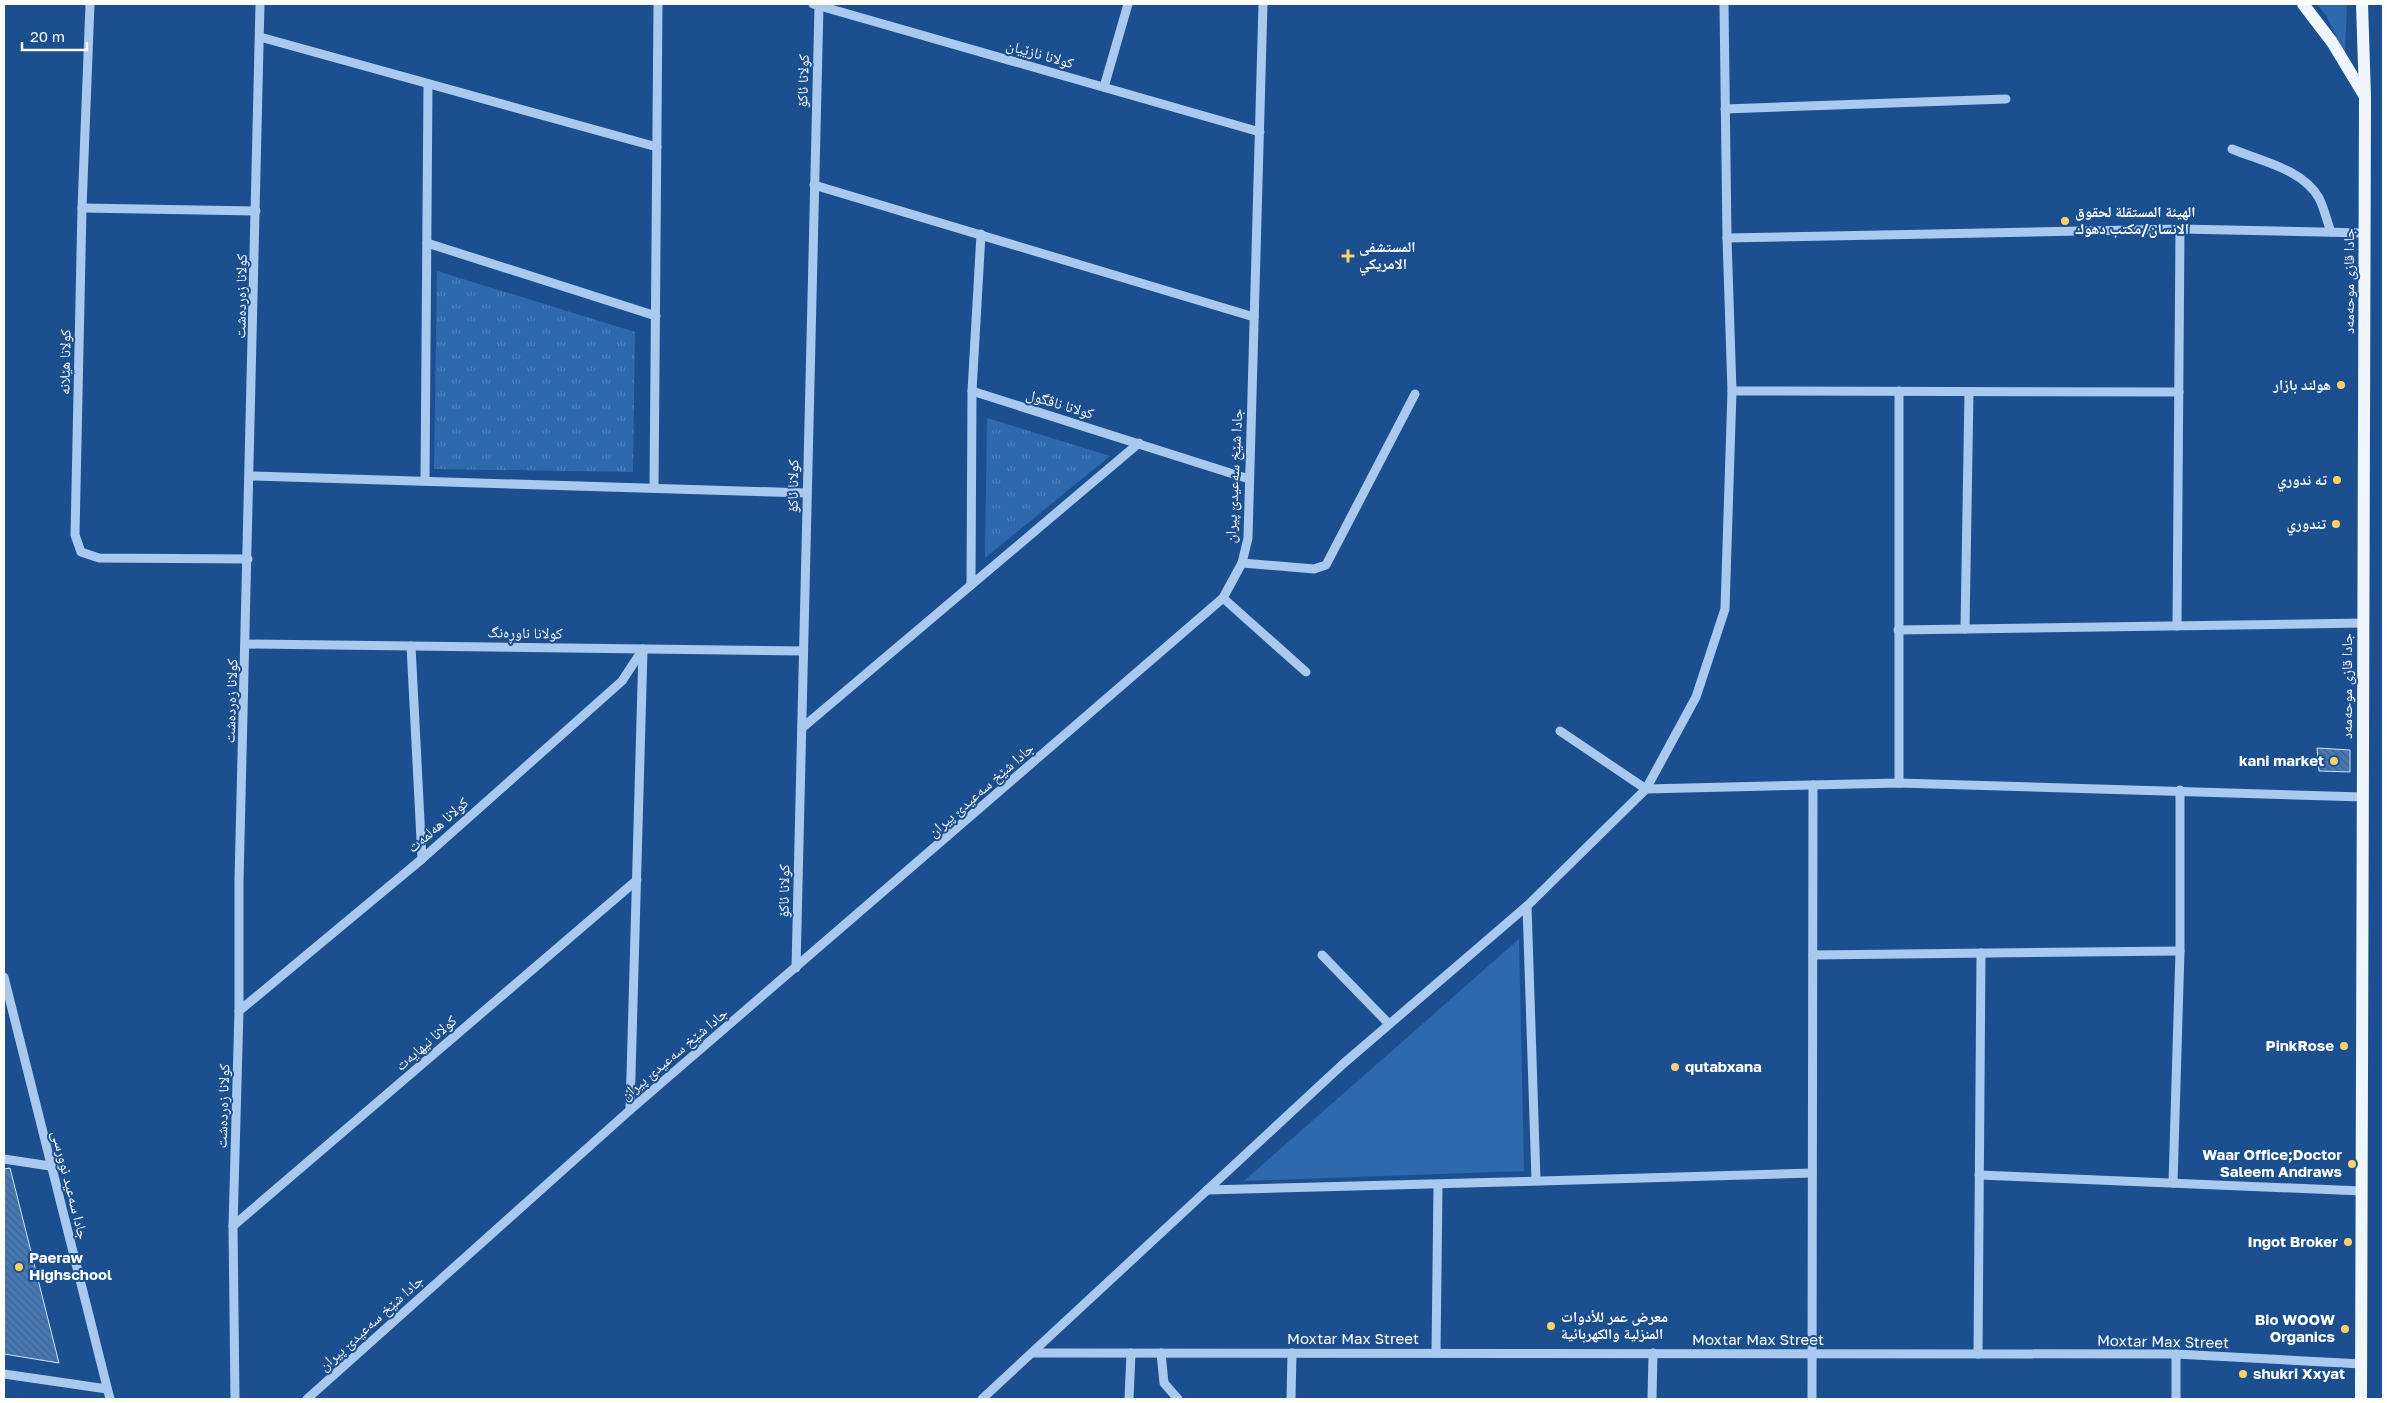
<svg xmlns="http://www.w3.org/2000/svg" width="2387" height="1403" font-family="'Golos Text','Noto Naskh Arabic',sans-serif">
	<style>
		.grass { fill: url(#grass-tufts) }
		.garden { fill: #2e69ad }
		.building { fill: url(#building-back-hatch); stroke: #cfe3fa }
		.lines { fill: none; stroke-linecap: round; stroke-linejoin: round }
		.minor { stroke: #a9c9ee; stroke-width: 9 }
		.major { stroke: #f0f6ff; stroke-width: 12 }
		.poi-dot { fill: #ffd166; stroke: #1b4f8f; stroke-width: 2 }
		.labels { text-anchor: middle; stroke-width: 4; stroke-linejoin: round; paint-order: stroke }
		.street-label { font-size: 15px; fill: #fff; stroke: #1b4f8f }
		.poi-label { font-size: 15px; font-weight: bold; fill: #fff; stroke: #1b4f8f; text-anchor: end }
	</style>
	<defs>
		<pattern id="grass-tufts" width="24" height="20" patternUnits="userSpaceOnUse" patternTransform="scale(1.25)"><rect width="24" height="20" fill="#2e69ad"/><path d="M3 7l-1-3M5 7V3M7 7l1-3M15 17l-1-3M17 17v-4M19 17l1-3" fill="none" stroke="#4d80b9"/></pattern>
		<pattern id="building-back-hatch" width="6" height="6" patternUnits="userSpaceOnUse" patternTransform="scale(1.25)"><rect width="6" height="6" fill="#4478b7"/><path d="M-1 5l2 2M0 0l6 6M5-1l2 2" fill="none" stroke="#486282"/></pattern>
	</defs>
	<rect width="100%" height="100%" fill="#1b4f8f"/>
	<g class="grass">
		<path d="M437,271L635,332L633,472L434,469Z"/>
		<path d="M987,418L1110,456L985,558Z"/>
	</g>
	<g class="garden">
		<path d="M2317,4H2347L2345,53L2326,15Z"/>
		<path d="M1519,939L1524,1171L1244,1181Z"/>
	</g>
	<g class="building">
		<path d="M2317,748L2350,750V772L2319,771Z"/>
		<path d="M10,1168L59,1363L4,1354V1169Z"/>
	</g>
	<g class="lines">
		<g class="minor">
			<path d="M90,4L82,208L75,535L81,552L99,558L248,559"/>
			<path d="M813,4L1260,132"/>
			<path d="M260,37L657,147"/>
			<path d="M1104,87L1128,4"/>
			<path d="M1725,109L2006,99"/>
			<path d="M2232,149C2260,161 2303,169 2319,198C2324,208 2327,221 2331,232"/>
			<path d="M814,185L1254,317"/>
			<path d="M82,208L256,211"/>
			<path d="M1727,238L2180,229L2365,233"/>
			<path d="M427,243L656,316"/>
			<path d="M972,391L1249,479"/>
			<path d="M1732,391L2179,392"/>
			<path d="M250,476L807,493"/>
			<path d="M425,481L428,84"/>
			<path d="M654,488L658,4"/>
			<path d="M1242,563L1314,569L1326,565L1415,394"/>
			<path d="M971,585L972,391L981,234"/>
			<path d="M1223,598L1306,672"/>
			<path d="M2177,626L2180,229"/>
			<path d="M1965,629L1969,392"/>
			<path d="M1898,630L2364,623"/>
			<path d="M246,644L803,651"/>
			<path d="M411,646L422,859"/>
			<path d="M802,728L1139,443"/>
			<path d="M1560,731L1646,789L1899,783L2363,797"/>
			<path d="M1899,783V391"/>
			<path d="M1527,906L1536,1180"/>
			<path d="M1322,955L1389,1024"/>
			<path d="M1813,955L2180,951"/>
			<path d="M796,968L819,5"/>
			<path d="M4,977L110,1399"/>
			<path d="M239,1011L422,859L622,681L643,649"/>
			<path d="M630,1110L643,650"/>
			<path d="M4,1159L50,1166"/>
			<path d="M1979,1175L2362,1191"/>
			<path d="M2173,1183L2180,951V790"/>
			<path d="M1207,1190C1409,1186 1610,1178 1812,1173"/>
			<path d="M233,1226L637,880"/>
			<path d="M1034,1353L2176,1354L2362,1364"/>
			<path d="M1161,1353L1164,1383L1178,1399"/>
			<path d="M1436,1353L1438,1186"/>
			<path d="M1978,1354L1981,953"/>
			<path d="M4,1374L107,1389"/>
			<path d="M235,1399L233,1226L239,1011V881L260,4"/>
			<path d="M307,1399L630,1110L1223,598L1242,563L1248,538L1263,4"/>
			<path d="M982,1399L1343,1064L1527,906L1646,789L1696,697L1725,609L1732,391L1727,238L1724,4"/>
			<path d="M1129,1399L1131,1353"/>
			<path d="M1291,1399L1292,1353"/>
			<path d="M1652,1399L1653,1353"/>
			<path d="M1812,1399L1813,785"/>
			<path d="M2176,1399V1354"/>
		</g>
		<g class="major">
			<path d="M2303,4L2332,42L2364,95"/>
			<path d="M2361,1399L2365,97L2362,4"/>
		</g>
	</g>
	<g class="poi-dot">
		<circle cx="2065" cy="221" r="5"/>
		<path d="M1345.5 248.5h5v5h5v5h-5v5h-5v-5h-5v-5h5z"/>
		<circle cx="2341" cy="385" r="5"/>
		<circle cx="2337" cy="480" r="5"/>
		<circle cx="2336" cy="524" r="5"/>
		<circle cx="2334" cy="761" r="5"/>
		<circle cx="2344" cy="1046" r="5"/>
		<circle cx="1675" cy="1067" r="5"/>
		<circle cx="2352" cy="1164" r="5"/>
		<circle cx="2348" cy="1242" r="5"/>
		<circle cx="19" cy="1267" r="5"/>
		<circle cx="1551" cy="1326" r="5"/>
		<circle cx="2345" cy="1329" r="5"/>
		<circle cx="2243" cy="1374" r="5"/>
	</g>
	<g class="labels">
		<g class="street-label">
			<text transform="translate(1040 54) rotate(16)" y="5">کولانا نازێیان</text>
			<text transform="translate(803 81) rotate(-88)" y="5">کولانا ئاکۆ</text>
			<text transform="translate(2349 281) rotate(-90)" y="5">جادا قازی موحەمەد</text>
			<text transform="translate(241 296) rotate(-89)" y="5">کولانا زەردەشت</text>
			<text transform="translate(65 362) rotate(-89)" y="5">کولانا هێلانە</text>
			<text transform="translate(1060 404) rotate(17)" y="5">کولانا ناڤگول</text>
			<text transform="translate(1234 476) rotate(-87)" y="5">جادا شێخ سەعیدێ پیران</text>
			<text transform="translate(793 486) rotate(-89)" y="5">کولانا ئاکۆ</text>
			<text transform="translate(525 633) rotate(1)" y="5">کولانا ناوڕەنگ</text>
			<text transform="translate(2347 686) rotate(-90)" y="5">جادا قازی موحەمەد</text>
			<text transform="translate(231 701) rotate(-88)" y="5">کولانا زەردەشت</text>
			<text transform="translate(981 790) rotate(-41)" y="5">جادا شێخ سەعیدێ پیران</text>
			<text transform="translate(438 825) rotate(-41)" y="5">کولانا هەلمەت</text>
			<text transform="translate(784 891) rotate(-89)" y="5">کولانا ئاکۆ</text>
			<text transform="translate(426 1043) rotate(-41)" y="5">کولانا نیهایەت</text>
			<text transform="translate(674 1054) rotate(-40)" y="5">جادا شێخ سەعیدێ پیران</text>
			<text transform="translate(223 1106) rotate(-88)" y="5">کولانا زەردەشت</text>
			<text transform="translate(70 1185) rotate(76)" y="5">جادا سەعید نوورسی</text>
			<text transform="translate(371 1323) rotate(-42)" y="5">جادا شێخ سەعیدێ پیران</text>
			<text x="1353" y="1344">Moxtar Max Street</text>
			<text x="1758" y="1345">Moxtar Max Street</text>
			<text transform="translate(2163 1342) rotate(1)" y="5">Moxtar Max Street</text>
		</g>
		<g class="poi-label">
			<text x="2075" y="217" text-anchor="start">الهيئة المستقلة لحقوق<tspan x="2075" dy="17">الانسان/مكتب دهوك</tspan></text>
			<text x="1359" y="252" text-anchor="start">المستشفى<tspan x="1359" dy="17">الامريكي</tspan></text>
			<text x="2331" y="390">هولند بازار</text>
			<text x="2327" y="485">ته ندوري</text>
			<text x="2326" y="529">تندوري</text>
			<text x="2324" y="766">kani market</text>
			<text x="2334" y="1051">PinkRose</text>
			<text x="1685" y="1072" text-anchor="start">qutabxana</text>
			<text x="2342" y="1160">Waar Office;Doctor<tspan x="2342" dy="17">Saleem Andraws</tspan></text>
			<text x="2338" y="1247">Ingot Broker</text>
			<text x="29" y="1263" text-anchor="start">Paeraw<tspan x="29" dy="17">Highschool</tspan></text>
			<text x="1561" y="1322" text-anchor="start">معرض عمر للأدوات<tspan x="1561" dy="17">المنزلية والكهربائية</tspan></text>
			<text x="2335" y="1325">Bio WOOW<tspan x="2335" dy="17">Organics</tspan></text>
			<text x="2253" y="1379" text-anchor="start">shukri Xxyat</text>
		</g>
	</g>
	<rect width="2387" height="1403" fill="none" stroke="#ffffff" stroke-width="10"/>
	<path d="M22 42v8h65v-8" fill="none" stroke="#ffffff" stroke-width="2.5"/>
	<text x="30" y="42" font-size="15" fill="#ffffff" stroke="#1b4f8f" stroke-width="4" paint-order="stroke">20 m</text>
</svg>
